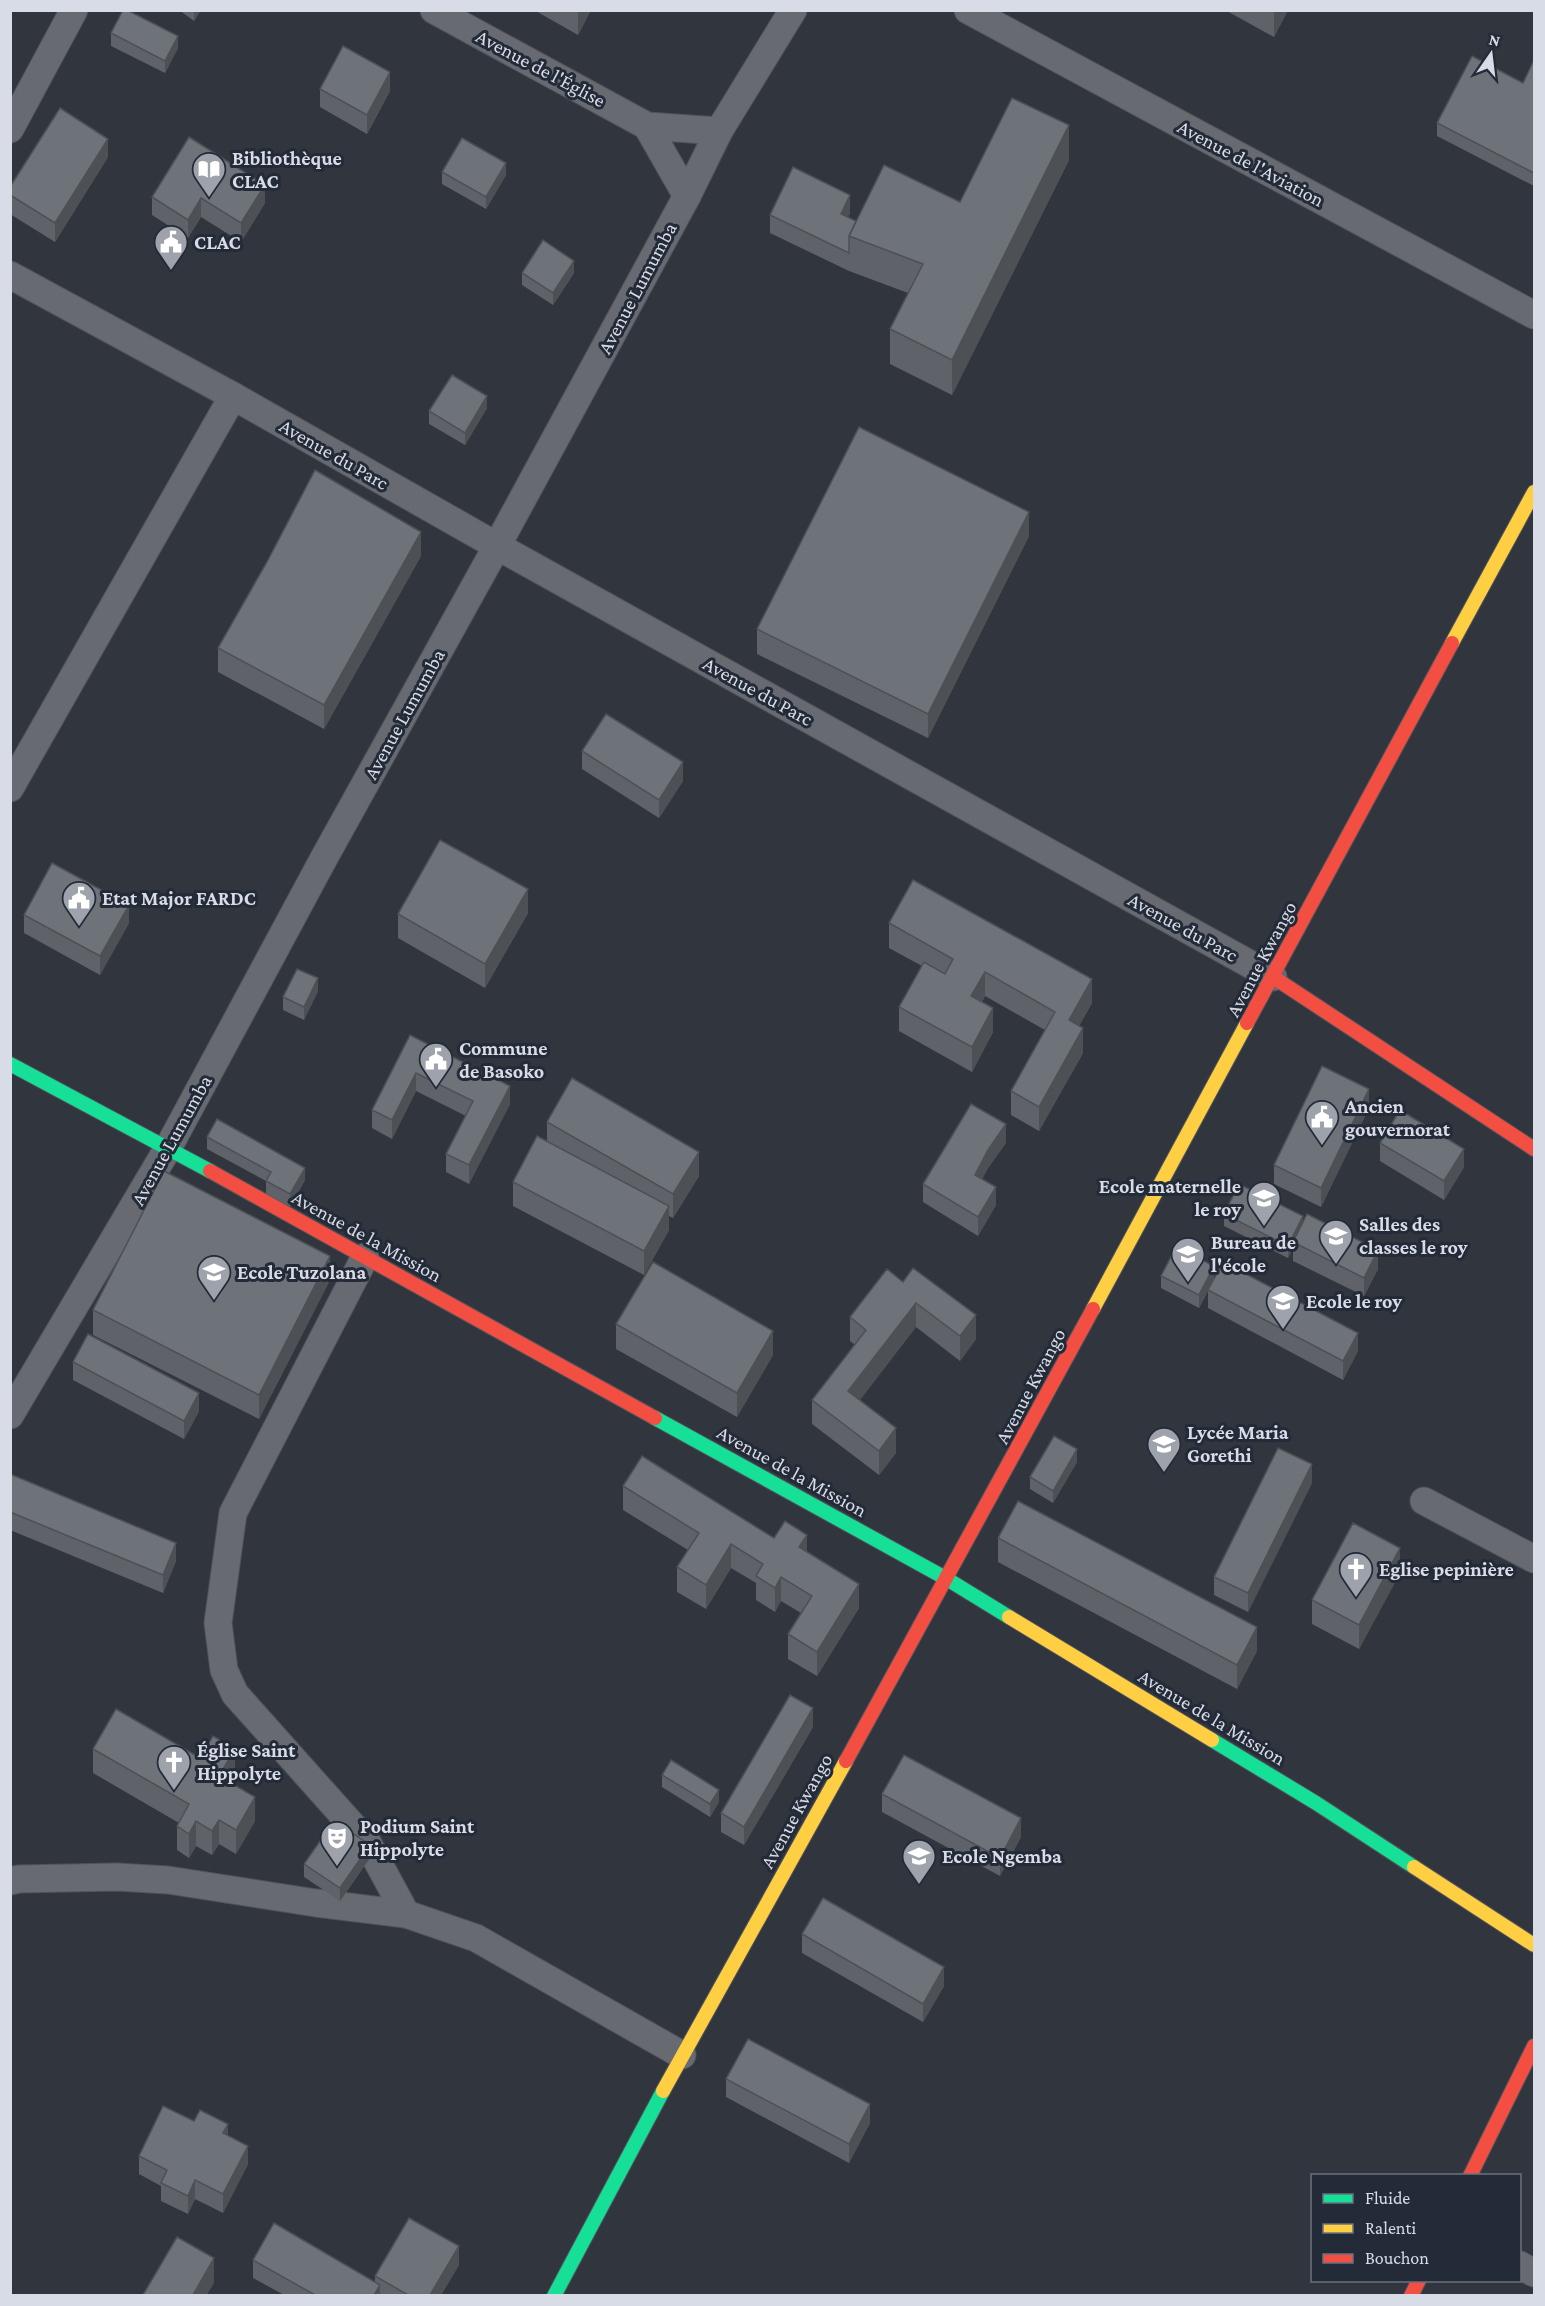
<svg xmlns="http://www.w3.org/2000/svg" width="1545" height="2306" font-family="'Crimson Pro',serif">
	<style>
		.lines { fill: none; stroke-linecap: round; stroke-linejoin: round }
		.street-casing { stroke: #50535b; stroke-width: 29 }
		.fast-casing { stroke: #50535b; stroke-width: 16 }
		.slow-casing { stroke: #50535b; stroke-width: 16 }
		.jam-casing { stroke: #50535b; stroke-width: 16 }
		.street { stroke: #676b71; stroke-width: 27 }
		.fast { stroke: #16e098; stroke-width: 14 }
		.slow { stroke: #ffcf43; stroke-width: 14 }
		.jam { stroke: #f24e42; stroke-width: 14 }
		.wall { fill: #5f6268 }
		.shaded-wall { fill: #4d5055 }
		.building { fill: #6e7279; stroke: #4d5055; stroke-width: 1.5 }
		.labels { text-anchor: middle; stroke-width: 6; stroke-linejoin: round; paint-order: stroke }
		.street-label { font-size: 20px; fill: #d7dce6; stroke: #232a38 }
		.poi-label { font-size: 20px; font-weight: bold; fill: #d7dce6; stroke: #232a38; text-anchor: start }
	</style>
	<rect width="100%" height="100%" fill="#31353e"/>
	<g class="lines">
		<defs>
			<g id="street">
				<path d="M434,10L647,126L719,131"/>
				<path d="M968,10L1534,315"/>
				<path d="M647,126L687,196"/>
				<path d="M10,129L74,10"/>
				<path d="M10,275L233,396L497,546L1273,977"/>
				<path d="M10,788L233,396"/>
				<path d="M365,1257L233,1513L218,1623L224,1670L235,1694L367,1842L406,1914"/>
				<path d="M10,1415L168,1148L324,858L497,546L687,196L719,131L793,10"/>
				<path d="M1424,1501L1534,1559"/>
				<path d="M10,1881L19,1879L117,1877L168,1880L316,1903L406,1914L476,1938L682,2055"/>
				<path d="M1520,2265L1534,2273"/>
			</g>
			<g id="fast">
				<path d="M10,1064L210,1171"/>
				<path d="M655,1418L947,1579L1009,1617"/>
				<path d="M1212,1740L1316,1803L1414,1867"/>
				<path d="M554,2296L663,2091"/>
			</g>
			<g id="slow">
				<path d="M1452,643L1534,492"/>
				<path d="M1093,1309L1247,1023"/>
				<path d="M1009,1617L1212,1740"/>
				<path d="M1414,1867L1534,1945"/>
				<path d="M663,2091L846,1761"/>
			</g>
			<g id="jam">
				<path d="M1273,977L1534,1149"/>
				<path d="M1247,1023L1452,643"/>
				<path d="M210,1171L655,1418"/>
				<path d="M846,1761L1093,1309"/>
				<path d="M1470,2176L1534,2046"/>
				<path d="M1411,2296L1419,2280"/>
			</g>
		</defs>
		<use href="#street" class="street-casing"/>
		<use href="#fast" class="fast-casing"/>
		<use href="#slow" class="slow-casing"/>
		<use href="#jam" class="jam-casing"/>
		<use href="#street" class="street"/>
		<use href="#fast" class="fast"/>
		<use href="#slow" class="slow"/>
		<use href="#jam" class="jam"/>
	</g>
	<g class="wall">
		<path d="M179,10H201L194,21Z"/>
		<path d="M534,10H591L578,35Z"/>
		<path d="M1225,10H1288L1274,37Z"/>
		<path d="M111,33L178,48L165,73L111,46Z"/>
		<path d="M1534,60V186L1437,136V123L1523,83Z"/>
		<path d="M320,89L390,91L367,134L320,107Z"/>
		<path d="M189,137L265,203L241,242L201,217L188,238L152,215V197Z"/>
		<path d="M108,157L55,242L10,214V187Z"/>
		<path d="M1069,160L952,395L890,364V329L908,293L849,271L770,233V215L850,213L848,217L856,221L960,202Z"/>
		<path d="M442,172L506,175L486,209L442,184Z"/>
		<path d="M522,273H574L553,305L522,285Z"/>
		<path d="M487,408L465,445L429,424V411Z"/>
		<path d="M1029,536L928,738L757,654V629Z"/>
		<path d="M421,556L324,729L218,672V648Z"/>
		<path d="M582,751L683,781L659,818L582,769Z"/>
		<path d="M528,913L485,988L398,938V914Z"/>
		<path d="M24,915L129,923L100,975L24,933Z"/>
		<path d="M889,923L1092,1003L1079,1026L1083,1053L1039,1131L1011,1115V1091L1045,1030L985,996L982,1002L993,1032L972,1072L899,1031V1007L922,966L889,948Z"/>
		<path d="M318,991L304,1020L283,1010V997Z"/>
		<path d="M410,1035L510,1104L469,1184L446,1172V1154L466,1116L416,1091L392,1139L372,1128V1110Z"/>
		<path d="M1369,1108L1321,1207L1274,1184V1165Z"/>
		<path d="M547,1122L699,1176L673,1218L669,1216V1230L644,1275L513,1206V1182L547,1141Z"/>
		<path d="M207,1137L305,1180L290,1207L266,1194V1181L207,1149Z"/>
		<path d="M1006,1143L988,1168L982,1179L996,1205L978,1236L923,1202V1184Z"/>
		<path d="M1380,1143L1464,1167L1444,1200L1380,1161Z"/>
		<path d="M1224,1214L1303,1222L1378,1269L1364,1296L1293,1261V1248L1288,1258L1224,1226Z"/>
		<path d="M1161,1276L1214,1278L1358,1351L1343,1380L1208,1308V1291L1199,1308L1161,1288Z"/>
		<path d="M330,1280L259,1419L93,1335V1310Z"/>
		<path d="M903,1282L976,1339L960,1361L916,1327L859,1400L896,1453L879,1475L812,1424V1400L855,1345L850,1341V1317Z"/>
		<path d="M616,1324L773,1355L737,1417L616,1349Z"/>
		<path d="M73,1362L199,1411L184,1439L73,1380Z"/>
		<path d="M1077,1462L1053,1503L1030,1489V1477Z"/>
		<path d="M10,1474L176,1561L163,1593L10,1530Z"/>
		<path d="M1312,1483L1248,1612L1214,1595V1577Z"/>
		<path d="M623,1486L774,1538L807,1552L859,1608L817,1676L788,1659V1634L801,1613L781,1601L775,1612L756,1600V1583L731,1568L706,1609L677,1592V1567L688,1550L623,1510Z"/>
		<path d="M998,1538L1257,1651L1237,1689L998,1562Z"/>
		<path d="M1400,1573L1359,1649L1312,1624V1600Z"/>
		<path d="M813,1727L744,1845L721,1832V1813Z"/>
		<path d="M93,1749L200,1758L235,1773L229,1782L255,1821L236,1854L219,1844L212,1855L196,1846L189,1858L177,1850V1826L179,1823L93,1773Z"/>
		<path d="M662,1775L719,1802L710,1817L662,1787Z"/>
		<path d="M882,1794L1021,1837L1000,1876L882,1812Z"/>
		<path d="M370,1858L340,1901L304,1877V1864Z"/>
		<path d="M802,1934L944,1986L923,2022L802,1953Z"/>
		<path d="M726,2079L870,2123L849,2163L726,2097Z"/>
		<path d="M194,2121L228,2136L248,2164L223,2213L195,2199L188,2214L161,2201V2186L139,2174V2156Z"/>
		<path d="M253,2260L375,2282V2276L459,2265L441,2295H284L253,2278Z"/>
	</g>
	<g class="shaded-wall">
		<path d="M194,10H201L194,21Z"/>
		<path d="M578,10H591L578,35Z"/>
		<path d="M1276,10H1288L1274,37V13Z"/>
		<path d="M178,36V48L165,73V61Z"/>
		<path d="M390,72V91L367,134V115Z"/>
		<path d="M1069,125V160L952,395V360Z"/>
		<path d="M108,139V157L55,242V223Z"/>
		<path d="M506,163V175L486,209V197Z"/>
		<path d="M265,185V203L241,242V223Z"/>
		<path d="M850,195V213L841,232V214Z"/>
		<path d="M201,198V217L188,238V220Z"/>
		<path d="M574,261V273L553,305V293Z"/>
		<path d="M487,396V408L465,445V433Z"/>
		<path d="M1029,512V536L928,738V714Z"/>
		<path d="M421,532V556L324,729V705Z"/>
		<path d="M683,762V781L659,818V800Z"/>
		<path d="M528,889V913L485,988V964Z"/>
		<path d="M129,905V923L100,975V956Z"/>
		<path d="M985,972V996L971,1020V996Z"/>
		<path d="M318,978V991L304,1020V1007Z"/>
		<path d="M1092,979V1003L1069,1044V1020Z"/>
		<path d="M993,1008V1032L972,1072V1047Z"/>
		<path d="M1083,1028V1053L1039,1131V1107Z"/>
		<path d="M416,1073V1091L392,1139V1120Z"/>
		<path d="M510,1086V1104L469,1184V1165Z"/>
		<path d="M1369,1089V1108L1321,1207V1188Z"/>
		<path d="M1006,1124V1143L988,1168L975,1193V1175L988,1150Z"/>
		<path d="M1464,1149V1167L1444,1200V1181Z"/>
		<path d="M699,1152V1176L673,1218V1194Z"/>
		<path d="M305,1168V1180L290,1207V1194Z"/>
		<path d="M996,1187V1205L978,1236V1217Z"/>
		<path d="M669,1206V1230L644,1275V1251Z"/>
		<path d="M1303,1216V1228L1293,1242V1248L1288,1258V1246Z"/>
		<path d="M1378,1250V1269L1364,1296V1278Z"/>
		<path d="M330,1256V1280L259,1419V1395Z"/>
		<path d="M1214,1266V1278L1199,1308V1295Z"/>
		<path d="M916,1303V1327L848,1416V1391Z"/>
		<path d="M976,1315V1339L960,1361V1336Z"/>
		<path d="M773,1331V1355L737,1417V1393Z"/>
		<path d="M1358,1333V1351L1343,1380V1361Z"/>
		<path d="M199,1393V1411L184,1439V1421Z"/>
		<path d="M896,1428V1453L879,1475V1451Z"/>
		<path d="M1077,1449V1462L1053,1503V1491Z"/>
		<path d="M1312,1464V1483L1248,1612V1593Z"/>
		<path d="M807,1535V1559L799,1547Z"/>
		<path d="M176,1543V1561L163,1593V1575Z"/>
		<path d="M731,1544V1568L706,1609V1585Z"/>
		<path d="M1400,1548V1573L1359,1649V1625Z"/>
		<path d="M781,1577V1601L775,1612V1588Z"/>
		<path d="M859,1584V1608L817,1676V1652Z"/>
		<path d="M1257,1627V1651L1237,1689V1665Z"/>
		<path d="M813,1708V1727L744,1845V1827Z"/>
		<path d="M235,1749V1773L219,1801V1776Z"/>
		<path d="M719,1790V1802L710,1817V1804Z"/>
		<path d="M255,1797V1821L236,1854V1830Z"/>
		<path d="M1021,1818V1837L1000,1876V1858Z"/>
		<path d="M219,1820V1844L212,1855V1831Z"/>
		<path d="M196,1821V1846L189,1858V1834Z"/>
		<path d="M370,1845V1858L340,1901V1888Z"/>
		<path d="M944,1967V1986L923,2022V2004Z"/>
		<path d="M870,2104V2123L849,2163V2144Z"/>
		<path d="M228,2124V2142L223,2133Z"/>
		<path d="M248,2146V2164L223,2213V2194Z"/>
		<path d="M195,2180V2199L188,2214V2196Z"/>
		<path d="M459,2246V2265L441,2295H430Z"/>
		<path d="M214,2258V2283L207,2295H193Z"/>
		<path d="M380,2285V2295H374Z"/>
	</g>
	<g class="building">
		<path d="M123,10H127L178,36L165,61L111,33Z"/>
		<path d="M343,46L390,72L367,115L320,89Z"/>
		<path d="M1472,56L1523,83L1534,60V173L1437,123Z"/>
		<path d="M1012,98L1069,125L952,360L890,329L923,264L849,236L884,165L960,202Z"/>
		<path d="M60,108L108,139L55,223L10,195V187Z"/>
		<path d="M189,137L265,185L241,223L201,198L188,220L152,197Z"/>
		<path d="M462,138L506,163L486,197L442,172Z"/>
		<path d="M793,167L850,195L841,214L856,221L849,236V253L770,215Z"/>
		<path d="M543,240L574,261L553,293L522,273Z"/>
		<path d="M452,375L487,396L465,433L429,411Z"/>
		<path d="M859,427L1029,512L928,714L757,629Z"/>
		<path d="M315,470L421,532L324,705L218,648L268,560Z"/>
		<path d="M606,714L683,762L659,800L582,751Z"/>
		<path d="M440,840L528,889L485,964L398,914Z"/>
		<path d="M52,863L129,905L100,956L24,915Z"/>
		<path d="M913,880L1092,979L1069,1020L1083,1028L1039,1107L1011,1091L1055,1012L985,972L971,996L993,1008L972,1047L899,1007L924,962L945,974L953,959L889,923Z"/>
		<path d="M297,969L318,978L304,1007L283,997Z"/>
		<path d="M410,1035L510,1086L469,1165L446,1154L473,1101L416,1073L392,1120L372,1110Z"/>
		<path d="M1322,1066L1369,1089L1321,1188L1274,1165Z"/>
		<path d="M572,1078L699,1152L673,1194L547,1122Z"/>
		<path d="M971,1104L1006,1124L988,1150L975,1175L996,1187L978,1217L923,1184Z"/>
		<path d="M1400,1110L1464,1149L1444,1181L1380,1143Z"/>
		<path d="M217,1119L305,1168L290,1194L266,1181L271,1172L207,1137Z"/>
		<path d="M537,1136L669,1206L644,1251L513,1182Z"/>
		<path d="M164,1171L330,1256L259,1395L93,1310Z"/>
		<path d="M1239,1184L1303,1216L1288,1246L1224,1214Z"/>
		<path d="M1307,1214L1378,1250L1364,1278L1293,1242Z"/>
		<path d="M1176,1247L1214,1266L1199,1295L1161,1276Z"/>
		<path d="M653,1262L773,1331L737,1393L616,1324Z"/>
		<path d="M1223,1262L1358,1333L1343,1361L1208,1290Z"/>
		<path d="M913,1268L976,1315L960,1336L916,1303L848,1391L896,1428L879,1451L812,1400L866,1330L850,1317L887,1269L903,1282Z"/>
		<path d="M88,1334L199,1393L184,1421L73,1362Z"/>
		<path d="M1054,1436L1077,1449L1053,1491L1030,1477Z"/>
		<path d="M1278,1448L1312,1464L1248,1593L1214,1577Z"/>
		<path d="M642,1456L774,1538L785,1521L807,1535L799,1547L859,1584L817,1652L788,1634L812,1596L781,1577L775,1588L756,1576L763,1564L731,1544L706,1585L677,1567L699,1533L623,1486Z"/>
		<path d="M10,1474L176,1543L163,1575L10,1512Z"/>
		<path d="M1018,1501L1257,1627L1237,1665L998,1538Z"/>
		<path d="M1353,1523L1400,1548L1359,1625L1312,1600Z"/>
		<path d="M790,1695L813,1708L744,1827L721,1813Z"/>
		<path d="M116,1709L200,1758L213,1736L235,1749L219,1776L255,1797L236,1830L219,1820L212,1831L196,1821L189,1834L177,1826L189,1804L93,1749Z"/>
		<path d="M904,1755L1021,1818L1000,1858L882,1794Z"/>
		<path d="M671,1760L719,1790L710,1804L662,1775Z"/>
		<path d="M334,1821L370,1845L340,1888L304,1864Z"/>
		<path d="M823,1898L944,1967L923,2004L802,1934Z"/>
		<path d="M748,2039L870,2104L849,2144L726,2079Z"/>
		<path d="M163,2106L194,2121L200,2110L228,2124L223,2133L248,2146L223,2194L195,2180L188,2196L161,2183L167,2170L139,2156Z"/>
		<path d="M409,2218L459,2246L430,2295H408L375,2276Z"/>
		<path d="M274,2223L380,2285L374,2295H315L253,2260Z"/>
		<path d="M177,2237L214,2258L193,2295H143Z"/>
	</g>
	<defs>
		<symbol id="library-pin" viewBox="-11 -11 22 30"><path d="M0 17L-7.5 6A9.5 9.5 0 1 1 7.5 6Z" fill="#9da2ab" stroke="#232a38"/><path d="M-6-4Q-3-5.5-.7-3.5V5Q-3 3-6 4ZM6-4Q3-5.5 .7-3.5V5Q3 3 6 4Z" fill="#fff"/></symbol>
		<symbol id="civic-pin" viewBox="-11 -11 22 30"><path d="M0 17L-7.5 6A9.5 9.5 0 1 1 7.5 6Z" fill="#9da2ab" stroke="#232a38"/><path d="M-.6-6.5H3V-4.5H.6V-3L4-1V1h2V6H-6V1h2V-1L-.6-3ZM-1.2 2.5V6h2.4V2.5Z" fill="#fff"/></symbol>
		<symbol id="school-pin" viewBox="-11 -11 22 30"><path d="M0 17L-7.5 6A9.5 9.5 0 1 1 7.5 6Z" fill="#9da2ab" stroke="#232a38"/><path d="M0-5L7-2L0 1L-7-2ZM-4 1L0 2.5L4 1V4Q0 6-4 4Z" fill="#fff"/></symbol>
		<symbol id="church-pin" viewBox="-11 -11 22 30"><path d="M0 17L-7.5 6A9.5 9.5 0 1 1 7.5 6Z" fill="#9da2ab" stroke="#232a38"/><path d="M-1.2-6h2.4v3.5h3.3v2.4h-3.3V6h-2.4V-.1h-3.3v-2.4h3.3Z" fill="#fff"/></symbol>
		<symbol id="theatre-pin" viewBox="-11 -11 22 30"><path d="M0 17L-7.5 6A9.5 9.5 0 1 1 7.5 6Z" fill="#9da2ab" stroke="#232a38"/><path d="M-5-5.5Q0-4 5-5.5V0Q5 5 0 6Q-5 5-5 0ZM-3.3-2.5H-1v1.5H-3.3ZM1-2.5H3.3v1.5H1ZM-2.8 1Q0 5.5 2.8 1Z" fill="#fff"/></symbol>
	</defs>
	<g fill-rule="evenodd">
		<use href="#library-pin" x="190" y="150" width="38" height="52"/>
		<use href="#civic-pin" x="152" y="223" width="38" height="52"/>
		<use href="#civic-pin" x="60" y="879" width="38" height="52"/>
		<use href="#civic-pin" x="417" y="1040" width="38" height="52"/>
		<use href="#civic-pin" x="1303" y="1098" width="38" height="52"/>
		<use href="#school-pin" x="1245" y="1179" width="38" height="52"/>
		<use href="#school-pin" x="1317" y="1217" width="38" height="52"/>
		<use href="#school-pin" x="1169" y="1235" width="38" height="52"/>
		<use href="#school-pin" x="195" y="1253" width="38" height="52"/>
		<use href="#school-pin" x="1264" y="1282" width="38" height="52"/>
		<use href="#school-pin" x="1145" y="1425" width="38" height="52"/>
		<use href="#church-pin" x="1337" y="1550" width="38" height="52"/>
		<use href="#church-pin" x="155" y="1743" width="38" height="52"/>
		<use href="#theatre-pin" x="318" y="1819" width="38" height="52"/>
		<use href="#school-pin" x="900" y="1837" width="38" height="52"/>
	</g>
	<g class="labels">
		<g class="street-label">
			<text transform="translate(541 68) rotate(28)" y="7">Avenue de l'Église</text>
			<text transform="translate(1251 163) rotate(28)" y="7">Avenue de l'Aviation</text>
			<text transform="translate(637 288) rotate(-62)" y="7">Avenue Lumumba</text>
			<text transform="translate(334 454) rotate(30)" y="7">Avenue du Parc</text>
			<text transform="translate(758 691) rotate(29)" y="7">Avenue du Parc</text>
			<text transform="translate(404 714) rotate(-61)" y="7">Avenue Lumumba</text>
			<text transform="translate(1183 927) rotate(29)" y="7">Avenue du Parc</text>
			<text transform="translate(1261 959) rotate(-62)" y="7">Avenue Kwango</text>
			<text transform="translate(171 1140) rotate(-61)" y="7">Avenue Lumumba</text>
			<text transform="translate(367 1236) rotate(29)" y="7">Avenue de la Mission</text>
			<text transform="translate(1030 1386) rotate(-62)" y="7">Avenue Kwango</text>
			<text transform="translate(792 1471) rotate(29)" y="7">Avenue de la Mission</text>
			<text transform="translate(1212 1717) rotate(31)" y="7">Avenue de la Mission</text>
			<text transform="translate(796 1811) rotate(-61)" y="7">Avenue Kwango</text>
		</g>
		<g class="poi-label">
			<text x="232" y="165">Bibliothèque<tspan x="232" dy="23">CLAC</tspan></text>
			<text x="194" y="249">CLAC</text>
			<text x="102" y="905">Etat Major FARDC</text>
			<text x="459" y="1055">Commune<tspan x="459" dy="23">de Basoko</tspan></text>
			<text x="1345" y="1113">Ancien<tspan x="1345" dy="23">gouvernorat</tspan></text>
			<text x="1241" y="1193" text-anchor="end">Ecole maternelle<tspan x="1241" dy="23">le roy</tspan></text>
			<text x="1359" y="1231">Salles des<tspan x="1359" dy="23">classes le roy</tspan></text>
			<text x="1211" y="1249">Bureau de<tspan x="1211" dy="23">l'école</tspan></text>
			<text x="237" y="1279">Ecole Tuzolana</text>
			<text x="1306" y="1308">Ecole le roy</text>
			<text x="1187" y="1439">Lycée Maria<tspan x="1187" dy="23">Gorethi</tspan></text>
			<text x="1379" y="1576">Eglise pepinière</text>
			<text x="197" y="1757">Église Saint<tspan x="197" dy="23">Hippolyte</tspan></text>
			<text x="360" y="1833">Podium Saint<tspan x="360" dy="23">Hippolyte</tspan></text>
			<text x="942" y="1863">Ecole Ngemba</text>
		</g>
	</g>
	<rect width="1545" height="2306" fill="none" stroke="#d7dce6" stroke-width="24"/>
	<rect x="1311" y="2174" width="210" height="108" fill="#232a38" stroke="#6b717e" stroke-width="1.5"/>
	<rect x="1323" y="2194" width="30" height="9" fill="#16e098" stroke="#6b717e" stroke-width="1.5"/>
	<text x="1365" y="2204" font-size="18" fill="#d7dce6">Fluide</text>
	<rect x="1323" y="2224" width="30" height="9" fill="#ffcf43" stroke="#6b717e" stroke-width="1.5"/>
	<text x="1365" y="2234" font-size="18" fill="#d7dce6">Ralenti</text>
	<rect x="1323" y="2254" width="30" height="9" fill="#f24e42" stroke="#6b717e" stroke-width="1.5"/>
	<text x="1365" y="2264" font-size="18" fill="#d7dce6">Bouchon</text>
	<g transform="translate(1491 54) rotate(14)" stroke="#232a38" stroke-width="4.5" paint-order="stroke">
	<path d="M0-4.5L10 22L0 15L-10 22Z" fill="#d7dce6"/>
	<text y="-9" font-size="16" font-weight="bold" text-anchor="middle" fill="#d7dce6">N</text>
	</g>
</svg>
